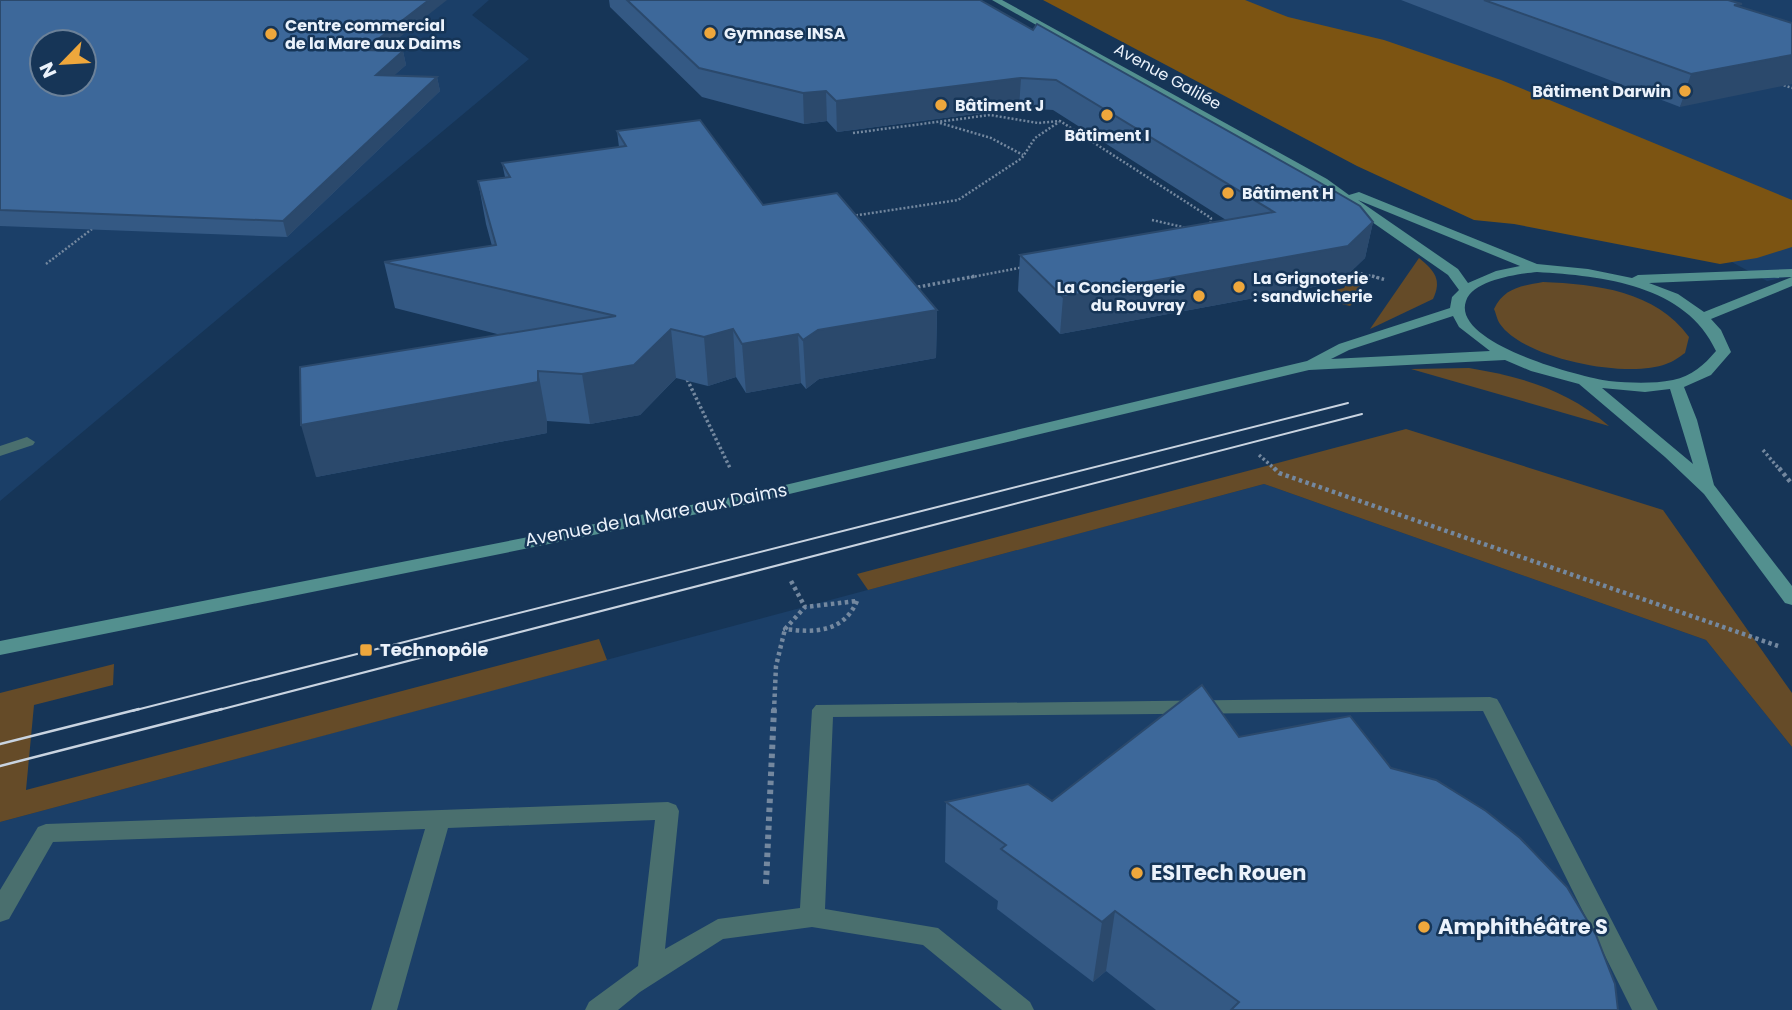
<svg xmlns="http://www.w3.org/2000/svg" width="1792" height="1010" font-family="Poppins,sans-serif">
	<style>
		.built { fill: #1b3f68; fill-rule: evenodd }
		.green { fill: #654b28 }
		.forest { fill: #7c5412 }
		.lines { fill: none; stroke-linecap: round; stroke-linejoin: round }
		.path-far3 { stroke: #74889f; stroke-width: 2.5; stroke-dasharray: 2 2; stroke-linecap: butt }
		.path-far2 { stroke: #74889f; stroke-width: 3.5; stroke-dasharray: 2.5 2.5; stroke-linecap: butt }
		.path-far1 { stroke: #74889f; stroke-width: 4.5; stroke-dasharray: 3.5 3.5; stroke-linecap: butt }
		.path { stroke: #74889f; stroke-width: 6; stroke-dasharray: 4.5 4.5; stroke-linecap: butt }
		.lane { fill: #4a6f6e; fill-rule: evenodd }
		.secondary { fill: #53908f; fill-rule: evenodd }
		.tram-far1 { stroke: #c9d4e1; stroke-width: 2 }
		.tram { stroke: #c9d4e1; stroke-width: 2.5 }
		.wall { fill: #345984 }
		.shaded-wall { fill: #2b496c }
		.building { fill: #3d689a; stroke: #2b496c; stroke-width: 2; fill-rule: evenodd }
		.poi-dot { fill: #eea73c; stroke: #163557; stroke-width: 2.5 }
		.labels { text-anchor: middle; stroke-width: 5; stroke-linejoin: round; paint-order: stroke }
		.far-poi-label { font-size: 16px; font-weight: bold; fill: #ebf2fb; stroke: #163557; text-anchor: start }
		.far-street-label { font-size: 16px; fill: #ebf2fb; stroke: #163557 }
		.street-label { font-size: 18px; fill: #ebf2fb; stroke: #163557 }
		.poi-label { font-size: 18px; font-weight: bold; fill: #ebf2fb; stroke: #163557; text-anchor: start }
		.near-poi-label { font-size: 21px; font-weight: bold; fill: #ebf2fb; stroke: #163557; text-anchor: start }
	</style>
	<rect width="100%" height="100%" fill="#163557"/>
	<g class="built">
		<path d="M0,0H489L472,15L529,59L0,501ZM42,42H84V84H42Z"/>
		<path d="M1043,0H1792V276L1767,281L1702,246Z"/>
		<path d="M1264,484L1706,640L1792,747V1010H0V822Z"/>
	</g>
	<g class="green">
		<path d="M1419,258C1435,271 1442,280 1433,299L1370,329Z"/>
		<path d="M1349,280L1365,290L1350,306L1310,296L1344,288Z"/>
		<path d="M1543,282C1596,284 1656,291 1689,337L1685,353C1679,357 1673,362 1666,364C1628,379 1524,359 1500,324C1497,320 1496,313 1494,309C1504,288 1521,286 1543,282Z"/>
		<path d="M1469,368C1523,377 1567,390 1609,426L1411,369Z"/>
		<path d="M1406,429L1663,510L1792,693V747L1706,640L1264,484L868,590L857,574Z"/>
		<path d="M599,639L607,660L0,822V693L114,664L113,685L34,705L26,790Z"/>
	</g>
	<path class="forest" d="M1043,0H1245L1288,17L1384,40L1501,80L1792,200V247L1757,258L1720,264L1514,224L1474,220L1357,166Z"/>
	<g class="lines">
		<g class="path-far3">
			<path d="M1780,84L1792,88"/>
			<path d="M940,123L991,138L1023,155"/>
			<path d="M853,133L990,115L1038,123L1060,121L1211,218L1210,228"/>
			<path d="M852,216L958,200L1022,158L1035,138L1059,122"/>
			<path d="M1152,220L1187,228"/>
			<path d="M46,264L92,229"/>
			<path d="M1353,271L1378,278"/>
			<path d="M967,278L1024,267"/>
		</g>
		<g class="path-far2">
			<path d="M1372,276L1386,280"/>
			<path d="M913,288L976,276"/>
			<path d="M685,375L730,468"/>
			<path d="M1763,450L1780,470"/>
			<path d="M1259,455L1276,470"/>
		</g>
		<g class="path-far1">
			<path d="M1274,468L1279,473L1778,646"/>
			<path d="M1779,468L1792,484"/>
			<path d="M791,581L805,607"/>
			<path d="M857,601C844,632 815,633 785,629L805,607Z"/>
			<path d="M774,711L776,666L785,629"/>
		</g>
		<path class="path" d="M766,884L774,709"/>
		<g class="lane">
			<path d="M27,437L35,442L33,445L0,456V446Z"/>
			<path d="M1490,697L1497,699L1500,704L1658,1010H1632L1483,711L833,717L825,909L938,928L1030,1002L1034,1010H1002L923,945L812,927L723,939L640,992L618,1010H585L589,1002L638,966L655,820L448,828L397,1010H371L425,829L53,842L9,919L0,922V890L38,827L46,824L668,802L676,805L679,811L665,949L718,919L800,908L812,710L816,705Z"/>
		</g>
		<path class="secondary" d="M992,0H1002L1327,179L1349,195L1359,192L1537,264L1588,269L1632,278L1638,275L1792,269V286L1711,319L1721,330L1731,352L1711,375L1684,387L1697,420L1714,485L1792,586V605L1785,603L1704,494L1665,457L1579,384L1531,371L1505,360L1309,370L747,504L0,655V641L747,494L1307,361L1339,344L1450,308L1452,297L1459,290L1448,275L1319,185ZM1358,200L1520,266L1496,271L1468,283L1458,269ZM1537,272C1603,276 1686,285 1716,351C1704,365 1692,376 1673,380C1652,384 1630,383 1609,381C1580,377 1451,343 1466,301C1473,280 1518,274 1537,272ZM1792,277L1704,312L1678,294L1649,283ZM1453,316L1459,327L1490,351L1331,359L1349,350ZM1602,388L1645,392L1670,389L1693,464Z"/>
		<g class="tram-far1">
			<path d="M132,711L1348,403"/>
			<path d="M215,711L1362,414"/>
		</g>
		<g class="tram">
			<path d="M0,744L139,709"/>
			<path d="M0,766L222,709"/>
		</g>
	</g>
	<g class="wall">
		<path d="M0,0L383,51H403L406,65L393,76L437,77L440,91L287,237L0,226Z"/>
		<path d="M609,0H980L1373,222L1365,258L1340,282L1060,334L1018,291L1020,255L1226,220L1053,110L1019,108L837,132L827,121L804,124L702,97L610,7Z"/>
		<path d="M1401,0H1728L1680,107Z"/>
		<path d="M617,131L763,205L937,310L936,358L819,379L806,389L801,383L746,393L736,377L708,386L676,378L640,415L590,424L547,421V433L316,477L501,335L395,308L384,262L492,246L486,224L478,181L505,177L502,163L619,147Z"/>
		<path d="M1239,737L1391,768L1618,1010H1156L1106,971L1093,982L997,909L998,901L945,862L946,802L1052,801Z"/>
	</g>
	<g class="shaded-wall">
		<path d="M429,0H447L367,63L364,50Z"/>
		<path d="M403,51L406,65L379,89L376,75Z"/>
		<path d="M1792,55V84L1680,107L1691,74Z"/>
		<path d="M437,77L440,91L287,237L283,221Z"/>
		<path d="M1021,78L1019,108L837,132L836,101Z"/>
		<path d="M826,91L827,121L804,124L803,93Z"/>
		<path d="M1373,222L1365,258L1340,282L1060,334L1063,297Z"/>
		<path d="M937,310L936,358L819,379L806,389L803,340L818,330Z"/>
		<path d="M671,329L676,378L640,415L590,424L582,374Z"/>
		<path d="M733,329L736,377L708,386L704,337Z"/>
		<path d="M798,334L801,383L746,393L742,344Z"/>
		<path d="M538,371L547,421V433L316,477L301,425Z"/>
		<path d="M1115,911L1106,971L1093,982L1102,922Z"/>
	</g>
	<g class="building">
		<path d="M0,0H429L364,50L403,51L376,75L437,77L283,221L0,210ZM42,42H84V84H42Z"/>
		<path d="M627,0H980L1033,30L1037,24L1310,177L1360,206L1373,222L1348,246L1063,297L1020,255L1274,212L1056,80L1021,78L836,101L826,91L803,93L699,68Z"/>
		<path d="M1484,0H1728L1742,4L1734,5L1792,23V55L1691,74Z"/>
		<path d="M700,120L763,205L837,193L937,310L818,330L803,340L798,334L742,344L733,329L704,337L671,329L634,365L582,374L538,371V382L301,425L300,367L616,316L384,262L496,245L478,181L510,177L502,163L626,146L617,131Z"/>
		<path d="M1202,685L1239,737L1350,716L1391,768L1436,780L1486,811L1520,838L1567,887L1596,935L1615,984L1618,1010H1231L1239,1002L1115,911L1102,922L1001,849L1006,845L946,802L1028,784L1052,801Z"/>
	</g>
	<g class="poi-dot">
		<circle cx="710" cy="33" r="7"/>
		<circle cx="271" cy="34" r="7"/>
		<circle cx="1685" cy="91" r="7"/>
		<circle cx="941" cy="105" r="7"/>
		<circle cx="1107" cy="115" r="7"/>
		<circle cx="1228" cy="193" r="7"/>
		<circle cx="1239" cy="287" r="7"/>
		<circle cx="1199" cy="296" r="7"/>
		<rect x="359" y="643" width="14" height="14" rx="3.5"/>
		<circle cx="1137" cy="873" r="7"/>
		<circle cx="1424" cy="927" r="7"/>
	</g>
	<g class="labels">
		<g class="far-poi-label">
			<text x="285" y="31">Centre commercial<tspan x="285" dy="18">de la Mare aux Daims</tspan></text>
			<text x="724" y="39">Gymnase INSA</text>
			<text x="1671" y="97" text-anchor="end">Bâtiment Darwin</text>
			<text x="955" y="111">Bâtiment J</text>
			<text x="1107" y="141" text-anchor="middle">Bâtiment I</text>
			<text x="1242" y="199">Bâtiment H</text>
			<text x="1253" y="284">La Grignoterie<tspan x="1253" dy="18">: sandwicherie</tspan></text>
			<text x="1185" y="293" text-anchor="end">La Conciergerie<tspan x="1185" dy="18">du Rouvray</tspan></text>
		</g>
		<g class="far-street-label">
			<text transform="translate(1168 76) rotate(29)" y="6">Avenue Galilée</text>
		</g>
		<g class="street-label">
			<text transform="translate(656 515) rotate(-11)" y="6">Avenue de la Mare aux Daims</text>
		</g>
		<g class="poi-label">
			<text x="380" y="656">Technopôle</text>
		</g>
		<g class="near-poi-label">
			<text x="1151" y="880">ESITech Rouen</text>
			<text x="1438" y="934">Amphithéâtre S</text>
		</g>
	</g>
	<g transform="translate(63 63) rotate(245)"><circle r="33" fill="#163557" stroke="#6b8199" stroke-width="2"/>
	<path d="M0-5L12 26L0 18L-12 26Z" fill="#eea73c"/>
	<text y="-10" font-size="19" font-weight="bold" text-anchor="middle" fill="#ebf2fb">N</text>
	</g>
</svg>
